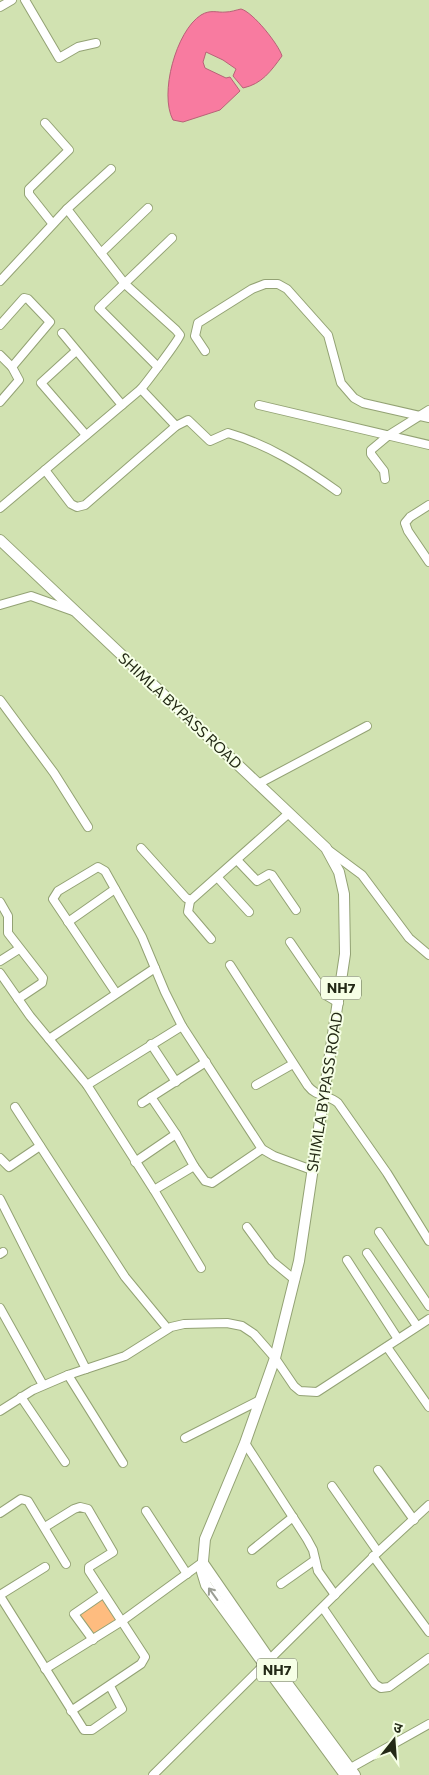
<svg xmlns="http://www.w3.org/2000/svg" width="429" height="1775" font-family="Commissioner,'Noto Sans Devanagari',sans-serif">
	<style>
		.green { fill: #febc7f }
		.water { fill: #f87ba0; stroke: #b86277 }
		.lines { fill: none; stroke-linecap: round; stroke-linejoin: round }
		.minor-casing { stroke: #93a274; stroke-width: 10 }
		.highway-casing { stroke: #93a274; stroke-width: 12 }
		.minor { stroke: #fff; stroke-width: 8 }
		.highway { stroke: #fff; stroke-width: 10 }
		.oneway { stroke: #9c9f96 }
		.labels { text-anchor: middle; stroke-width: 4; stroke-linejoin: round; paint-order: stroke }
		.shield { fill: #f6ffe6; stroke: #626954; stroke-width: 1 }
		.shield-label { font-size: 14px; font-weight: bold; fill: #232916 }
		.street-label { font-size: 15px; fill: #232916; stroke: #f6ffe6 }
	</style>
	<rect width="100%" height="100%" fill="#d1e2b1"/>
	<path class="green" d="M102,1597L117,1621L93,1638L76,1614Z"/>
	<path class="water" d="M241,9C253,12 279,45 282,56C271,71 262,84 243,88L233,76L236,69L223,60L206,52L203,62L205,68L226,78L230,77L240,91L220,110L183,122L173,120C159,94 176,31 201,15C211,9 217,13 226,12C231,12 236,10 241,9Z"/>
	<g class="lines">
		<defs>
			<g id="minor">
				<path d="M25,0L59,58L78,47L96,43"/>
				<path d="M0,7L12,0"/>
				<path d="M45,123L69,150L29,189V194L52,223"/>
				<path d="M101,253L67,209L111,169"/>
				<path d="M0,281L67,209"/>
				<path d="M0,325L24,298L28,299L50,322L12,367L19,380L0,402"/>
				<path d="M62,333L122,405"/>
				<path d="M76,351L41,383L86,435"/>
				<path d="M205,351L195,336L198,323L252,289L265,284H278L287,289L328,335L341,383L354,398L363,403L429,418"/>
				<path d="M0,355L12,367"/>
				<path d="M158,367L99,308L172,238"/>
				<path d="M259,405L429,445"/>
				<path d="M176,426L188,420L210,441L228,433C269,445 302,466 337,491"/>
				<path d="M45,470L71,504L77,507L85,505L176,426L141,389"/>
				<path d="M385,479L384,471L371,454V450L389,435L429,410"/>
				<path d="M429,505L410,517L405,523L408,531L429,562"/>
				<path d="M0,508L141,389C146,383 179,340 180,335L176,330L125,284L101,253L148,208"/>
				<path d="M0,605L31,596L73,611"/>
				<path d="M0,700L54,773L88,827"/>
				<path d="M258,784L367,726"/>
				<path d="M141,848L186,898L191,900L289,813"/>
				<path d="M327,849L362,875L409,938L429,955"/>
				<path d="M237,860L257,881L269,874L272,875L296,910"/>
				<path d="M218,878L249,912"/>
				<path d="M190,901L188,912L211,939"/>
				<path d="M0,902L8,916V933L43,978L42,983L18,999"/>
				<path d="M68,922L115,889"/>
				<path d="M290,942L327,996L339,1003"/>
				<path d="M0,961L19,949"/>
				<path d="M230,965L308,1086C316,1097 329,1095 338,1103L387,1173L429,1241"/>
				<path d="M0,973L30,1016L87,1085L154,1190L201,1268"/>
				<path d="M116,993L53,899L58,891L98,867L105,871L142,937L165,992L182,1026L262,1149L274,1156L312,1170"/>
				<path d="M49,1039L155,968"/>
				<path d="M151,1044L176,1082"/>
				<path d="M87,1085L182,1026"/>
				<path d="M256,1085L293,1064"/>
				<path d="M151,1097L176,1134"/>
				<path d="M142,1103L206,1062"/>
				<path d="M15,1107L125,1277L167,1328"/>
				<path d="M0,1158L9,1167L40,1146"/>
				<path d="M135,1162L176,1134L194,1166L154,1190"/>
				<path d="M194,1166L205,1181L212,1183L262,1149"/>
				<path d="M0,1199L86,1369"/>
				<path d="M247,1227L272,1261L295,1280"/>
				<path d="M379,1232L429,1306"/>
				<path d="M367,1253L417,1326"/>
				<path d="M0,1254L3,1252"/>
				<path d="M347,1260L398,1339"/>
				<path d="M0,1308L43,1385"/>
				<path d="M387,1347L429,1407"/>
				<path d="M68,1375L123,1463"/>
				<path d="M21,1397L65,1462"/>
				<path d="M0,1411L33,1390L68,1375L125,1356L171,1327L184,1324L227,1323L242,1326L254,1334L275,1358L294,1386L300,1391L317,1392L429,1319"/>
				<path d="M185,1438L260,1400"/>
				<path d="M245,1443L307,1539L313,1550L318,1571L335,1595"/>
				<path d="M378,1470L414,1520"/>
				<path d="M332,1486L378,1552"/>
				<path d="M146,1511L187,1574"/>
				<path d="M0,1513L21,1499L28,1501L66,1564"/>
				<path d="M45,1527L74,1509L80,1507L88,1509L113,1552L89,1567V1571L145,1657L141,1664L71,1711"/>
				<path d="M252,1550L293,1517"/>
				<path d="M373,1556L429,1632"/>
				<path d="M281,1584L315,1560"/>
				<path d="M0,1595L45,1567"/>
				<path d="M0,1596L84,1730H92L122,1709L110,1686"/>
				<path d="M323,1608L375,1684L381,1688L389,1687L429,1658"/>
				<path d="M93,1640L74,1614L103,1594"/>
				<path d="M45,1669L122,1621L203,1562"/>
				<path d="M347,1770L429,1724"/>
				<path d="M153,1775L378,1552L429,1505"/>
			</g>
			<g id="highway">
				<path d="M0,540L326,848L339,872L344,894L345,954L299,1261L275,1358L245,1443L205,1539L202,1572L206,1585L345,1775"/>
				<path d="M203,1563L270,1660L355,1775"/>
			</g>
		</defs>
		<use href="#minor" class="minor-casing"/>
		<use href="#highway" class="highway-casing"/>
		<use href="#minor" class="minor"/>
		<use href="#highway" class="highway"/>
	</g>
	<defs><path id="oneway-shaft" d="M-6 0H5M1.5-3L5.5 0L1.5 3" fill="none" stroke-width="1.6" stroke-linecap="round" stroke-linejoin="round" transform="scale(1.25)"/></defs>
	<use class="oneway" href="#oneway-shaft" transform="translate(213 1594) rotate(-126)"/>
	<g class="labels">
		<g class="shield">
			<rect x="321" y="976.5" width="40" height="23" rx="4"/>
			<rect x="257" y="1658.5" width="40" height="23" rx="4"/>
		</g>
		<g class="shield-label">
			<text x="341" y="993">NH7</text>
			<text x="277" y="1675">NH7</text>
		</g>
		<g class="street-label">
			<text transform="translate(180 711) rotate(43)" y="5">SHIMLA BYPASS ROAD</text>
			<text transform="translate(325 1092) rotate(-81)" y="5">SHIMLA BYPASS ROAD</text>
		</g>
	</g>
	<g transform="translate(394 1740) rotate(17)" stroke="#f6ffe6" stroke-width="4" paint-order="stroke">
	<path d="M0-4L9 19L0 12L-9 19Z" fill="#232916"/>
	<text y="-8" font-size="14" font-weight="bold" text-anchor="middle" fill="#232916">उ</text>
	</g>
</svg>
